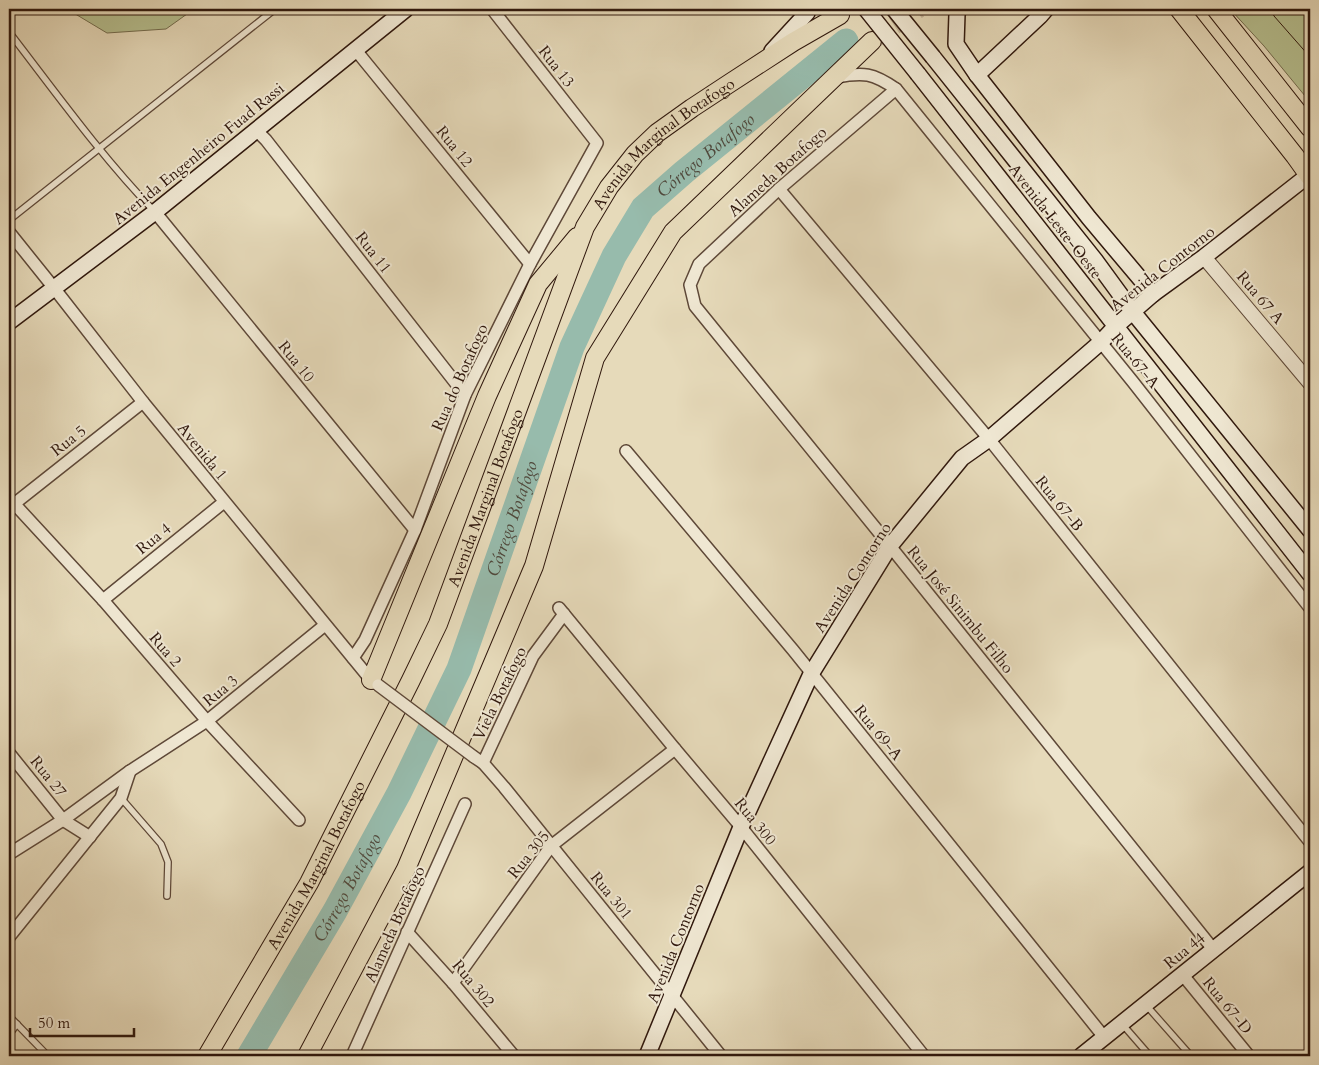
<svg xmlns="http://www.w3.org/2000/svg" width="1319" height="1065" font-family="Cardo,serif">
	<style>
		.green { fill: #b6bf8f; stroke: #736c4e }
		.lines { fill: none; stroke-linecap: round; stroke-linejoin: round }
		.river { stroke: #97bbac; stroke-width: 25 }
		.primary-tunnel { stroke: #c2b397; stroke-width: 18; stroke-dasharray: 18 9; stroke-linecap: butt }
		.service-casing { stroke: #5e4838; stroke-width: 8 }
		.minor-casing { stroke: #5e4838; stroke-width: 14 }
		.tertiary-casing { stroke: #5e4838; stroke-width: 16 }
		.secondary-casing { stroke: #30180d; stroke-width: 18 }
		.primary-casing { stroke: #30180d; stroke-width: 20 }
		.service { stroke: #efe7d2; stroke-width: 5.5 }
		.minor { stroke: #efe7d2; stroke-width: 11 }
		.tertiary { stroke: #efe7d2; stroke-width: 14 }
		.secondary { stroke: #efe7d2; stroke-width: 15 }
		.primary { stroke: #e6daba; stroke-width: 18 }
		.tram { stroke: #30180d; stroke-width: 1 }
		.minor-bridge-casing { stroke: #5e4838; stroke-width: 14; stroke-linecap: butt }
		.secondary-bridge-casing { stroke: #30180d; stroke-width: 18; stroke-linecap: butt }
		.minor-bridge { stroke: #efe7d2; stroke-width: 11 }
		.secondary-bridge { stroke: #efe7d2; stroke-width: 15 }
		.labels { text-anchor: middle; stroke-width: 4; stroke-linejoin: round; paint-order: stroke }
		.street-label { font-size: 16px; fill: #30180d; stroke: #efe7d2 }
		.water-label { font-size: 18px; font-style: italic; fill: #4f493d; stroke: #efe7d2 }
	</style>
	<rect width="100%" height="100%" fill="#e6daba"/>
	<filter id="stains"><feTurbulence type="fractalNoise" baseFrequency=".004" numOctaves="4"/><feColorMatrix values="0 0 0 0 .2 0 0 0 0 .09 0 0 0 0 .02 0 0 0 .5 -.17"/></filter>
	<radialGradient id="worn" r=".72"><stop offset=".6" stop-color="#630" stop-opacity="0"/><stop offset="1" stop-color="#630" stop-opacity=".3"/></radialGradient>
	<g class="green">
		<path d="M67,9H194L166,29L107,33Z"/>
		<path d="M1230,9H1310V102L1264,46Z"/>
	</g>
	<g class="lines">
		<path class="river" id="s1" d="M249,1056L335,911L399,793L459,669L572,347L614,256L643,208L684,172L846,41"/>
		<path class="primary-tunnel" d="M872,41L919,9"/>
		<defs>
			<g id="service">
				<path d="M9,32C56,93 101,156 154,211"/>
				<path d="M9,220L275,9"/>
				<path d="M121,798L161,844L168,862L167,896"/>
				<path d="M1146,1005L1191,1056"/>
				<path d="M9,1016L48,1056"/>
				<path d="M1123,1025L1150,1056"/>
				<path d="M9,1035L17,1024"/>
			</g>
			<g id="minor">
				<path d="M355,49L363,59L530,264"/>
				<path d="M836,77C864,72 873,73 896,89L1133,382L1310,608"/>
				<path d="M896,89L779,189L699,264L690,285L695,306L890,546L1213,949"/>
				<path d="M256,130L266,140L465,395"/>
				<path d="M779,189L989,439L1310,842"/>
				<path d="M155,212L415,530"/>
				<path d="M9,232L54,288L143,402L371,680L374,683"/>
				<path d="M626,451L793,650L1104,1037"/>
				<path d="M9,498L103,600L207,721L299,820"/>
				<path d="M14,504L143,402"/>
				<path d="M103,600L224,502"/>
				<path d="M559,608L675,749L741,827L924,1056"/>
				<path d="M353,658L365,640L415,530L465,395L530,264L597,143L492,9"/>
				<path d="M9,753L63,820L90,837"/>
				<path d="M474,757L483,763L504,787L721,1056"/>
				<path d="M483,763L533,656L564,614"/>
				<path d="M9,854L63,820L130,771L207,721L325,625"/>
				<path d="M407,932L453,983L514,1056"/>
				<path d="M9,937L121,798L130,771"/>
				<path d="M1182,974L1249,1056"/>
				<path d="M453,983L551,846L675,749"/>
				<path d="M352,1056L465,804"/>
			</g>
			<path id="tertiary" d="M1204,257L1310,383"/>
			<g id="secondary">
				<path d="M959,9L957,14L956,44L977,75L1089,218L1153,294"/>
				<path d="M772,51L807,13V9"/>
				<path d="M933,57L1095,260L1133,312L1310,530"/>
				<path d="M918,74L1310,574"/>
				<path d="M977,75L1040,16L1046,9"/>
				<path d="M9,322L155,212L406,9"/>
				<path d="M647,1056L741,827L811,674L890,546L962,458L989,439L1101,342L1116,326L1153,294L1204,257L1310,174"/>
				<path d="M1081,1056L1310,872"/>
			</g>
			<g id="primary">
				<path d="M1179,9L1295,156L1310,177"/>
				<path d="M1216,9L1310,128"/>
				<path d="M371,680L487,396L538,284L577,237"/>
				<path id="s2" d="M207,1056L309,883L411,680L438,624L585,227L609,187L635,154L657,133L692,108L730,83L793,42L840,15"/>
				<path d="M307,1056L406,869L534,566L595,358L673,232L872,41"/>
			</g>
		</defs>
		<use href="#service" class="service-casing"/>
		<use href="#minor" class="minor-casing"/>
		<use href="#tertiary" class="tertiary-casing"/>
		<use href="#secondary" class="secondary-casing"/>
		<use href="#primary" class="primary-casing"/>
		<use href="#service" class="service"/>
		<use href="#minor" class="minor"/>
		<use href="#tertiary" class="tertiary"/>
		<use href="#secondary" class="secondary"/>
		<use href="#primary" class="primary"/>
		<path class="tram" d="M1271,9L1274,16L1310,57"/>
		<defs>
			<path id="minor-bridge" d="M378,685L474,757"/>
			<g id="secondary-bridge">
				<path d="M866,9L918,74"/>
				<path d="M894,9L933,57"/>
			</g>
		</defs>
		<use href="#minor-bridge" class="minor-bridge-casing"/>
		<use href="#secondary-bridge" class="secondary-bridge-casing"/>
		<use href="#minor-bridge" class="minor-bridge"/>
		<use href="#secondary-bridge" class="secondary-bridge"/>
	</g>
	<g class="labels">
		<g class="street-label">
			<text transform="translate(557 66) rotate(52)" y="6">Rua 13</text>
			<text dy="6" stroke="none"><textPath href="#s2" startOffset="1030">Avenida Marginal Botafogo</textPath></text>
			<text transform="translate(455 146) rotate(51)" y="6">Rua 12</text>
			<text transform="translate(198 153) rotate(-39)" y="6">Avenida Engenheiro Fuad Rassi</text>
			<text transform="translate(777 171) rotate(-42)" y="6">Alameda Botafogo</text>
			<text transform="translate(1056 221) rotate(52)" y="6">Avenida Leste-Oeste</text>
			<text transform="translate(374 252) rotate(52)" y="6">Rua 11</text>
			<text transform="translate(1162 268) rotate(-38)" y="6">Avenida Contorno</text>
			<text transform="translate(1261 297) rotate(50)" y="6">Rua 67 A</text>
			<text transform="translate(1136 360) rotate(51)" y="6">Rua 67-A</text>
			<text transform="translate(297 361) rotate(51)" y="6">Rua 10</text>
			<text transform="translate(459 377) rotate(-66)" y="6">Rua do Botafogo</text>
			<text transform="translate(68 440) rotate(-38)" y="6">Rua 5</text>
			<text transform="translate(203 451) rotate(51)" y="6">Avenida 1</text>
			<text dy="6" stroke="none"><textPath href="#s2" startOffset="625">Avenida Marginal Botafogo</textPath></text>
			<text transform="translate(1060 503) rotate(51)" y="6">Rua 67-B</text>
			<text transform="translate(153 538) rotate(-39)" y="6">Rua 4</text>
			<text transform="translate(852 577) rotate(-57)" y="6">Avenida Contorno</text>
			<text transform="translate(961 609) rotate(51)" y="6">Rua José Sinimbu Filho</text>
			<text transform="translate(166 649) rotate(49)" y="6">Rua 2</text>
			<text transform="translate(220 690) rotate(-39)" y="6">Rua 3</text>
			<text transform="translate(499 693) rotate(-64)" y="6">Viela Botafogo</text>
			<text transform="translate(879 732) rotate(51)" y="6">Rua 69-A</text>
			<text transform="translate(49 776) rotate(51)" y="6">Rua 27</text>
			<text transform="translate(756 821) rotate(51)" y="6">Rua 300</text>
			<text transform="translate(528 854) rotate(-51)" y="6">Rua 305</text>
			<text dy="6" stroke="none"><textPath href="#s2" startOffset="220">Avenida Marginal Botafogo</textPath></text>
			<text transform="translate(612 895) rotate(51)" y="6">Rua 301</text>
			<text transform="translate(394 924) rotate(-66)" y="6">Alameda Botafogo</text>
			<text transform="translate(675 943) rotate(-68)" y="6">Avenida Contorno</text>
			<text transform="translate(1184 950) rotate(-39)" y="6">Rua 44</text>
			<text transform="translate(474 983) rotate(50)" y="6">Rua 302</text>
			<text transform="translate(1228 1005) rotate(51)" y="6">Rua 67-D</text>
		</g>
		<g class="water-label">
			<text dy="6" stroke="none"><textPath href="#s1" startOffset="1020">Córrego Botafogo</textPath></text>
			<text dy="6" stroke="none"><textPath href="#s1" startOffset="600">Córrego Botafogo</textPath></text>
			<text dy="6" stroke="none"><textPath href="#s1" startOffset="195">Córrego Botafogo</textPath></text>
		</g>
	</g>
	<rect width="1319" height="1065" fill="none" stroke="#e6daba" stroke-width="30"/>
	<rect x="10" y="10" width="1299" height="1045" fill="none" stroke="#30180d" stroke-width="2.5"/>
	<rect x="15" y="15" width="1289" height="1035" fill="none" stroke="#30180d"/>
	<path d="M30 1028v8h104v-8" fill="none" stroke="#30180d" stroke-width="2.5"/>
	<text x="38" y="1028" font-size="15" fill="#30180d" stroke="#efe7d2" stroke-width="4" paint-order="stroke">50 m</text>
	<rect width="100%" height="100%" filter="url(#stains)"/>
	<rect width="100%" height="100%" fill="url(#worn)"/>
</svg>
